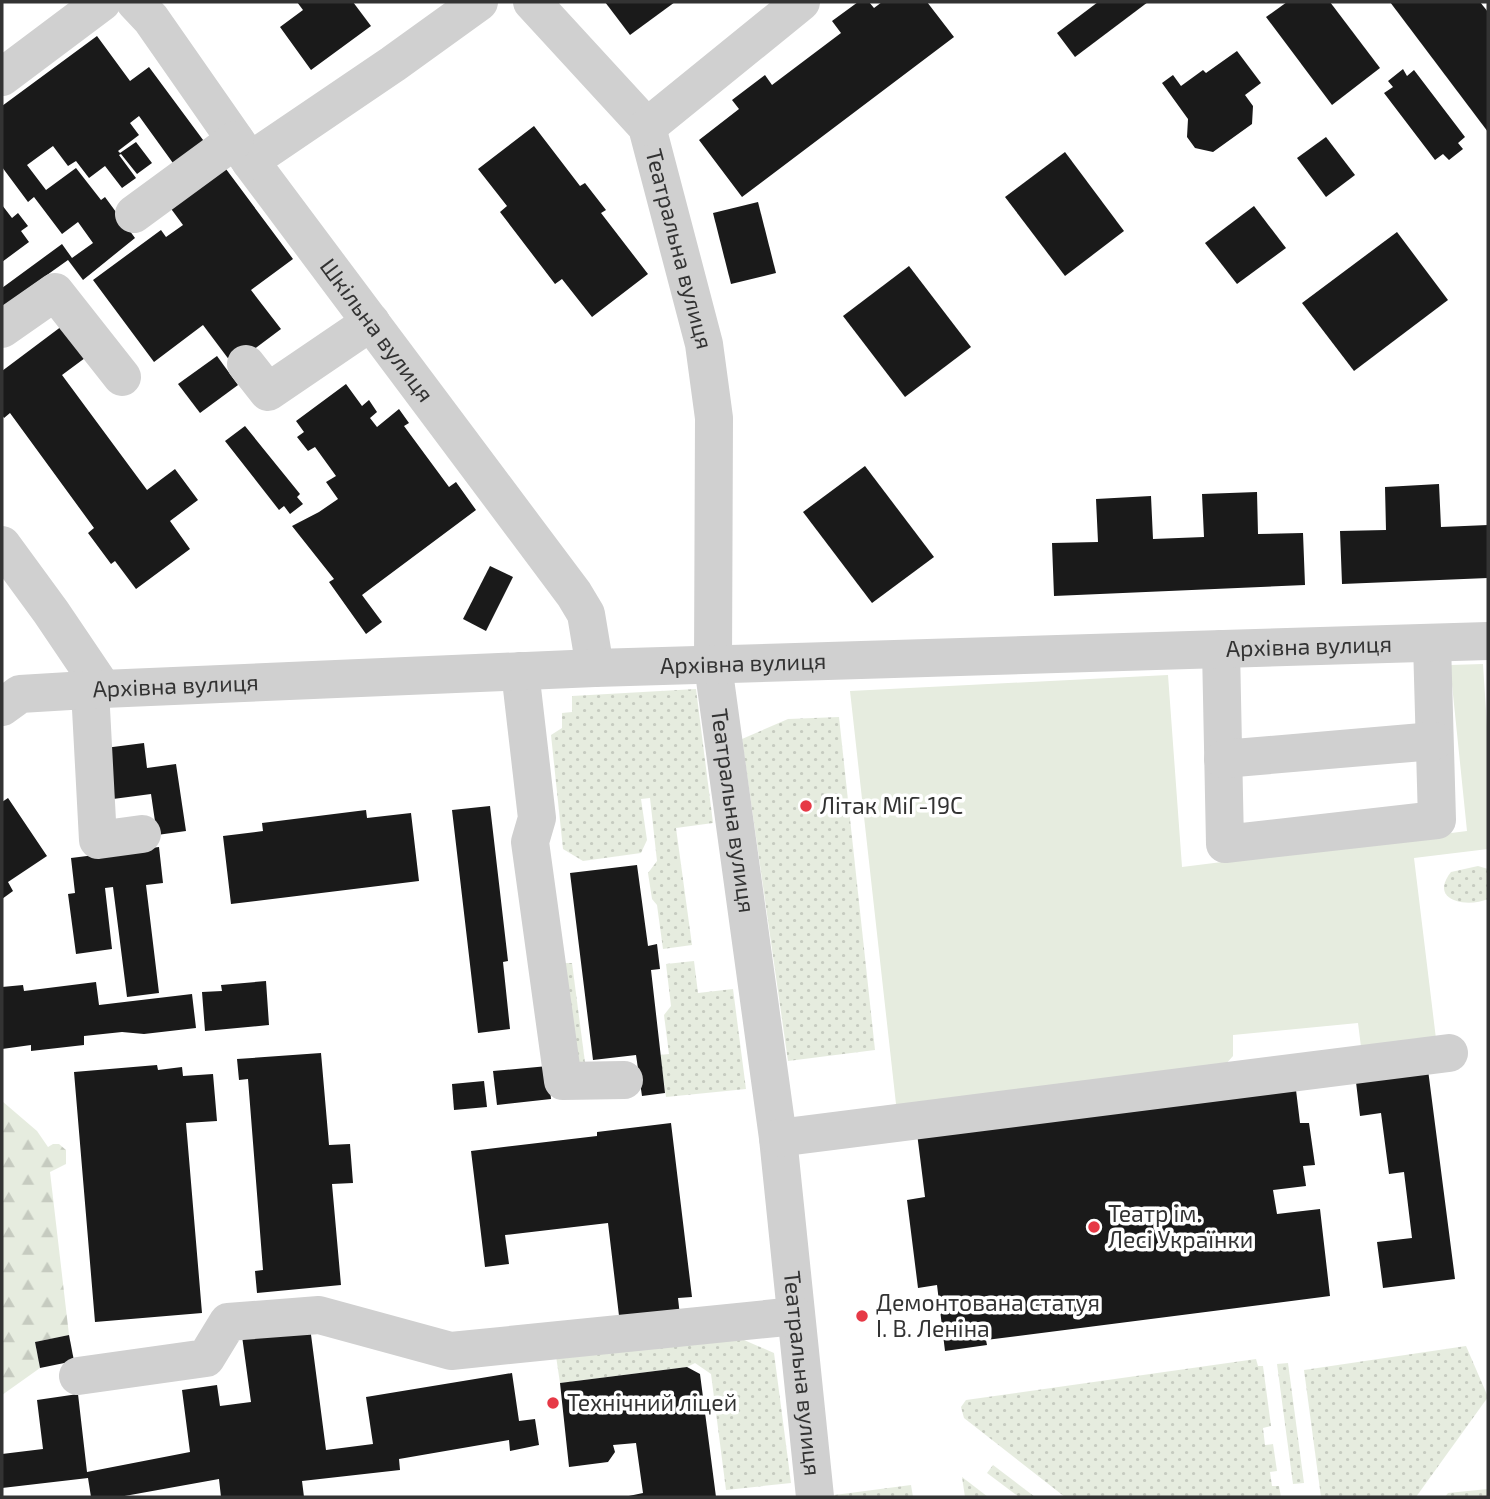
<svg xmlns="http://www.w3.org/2000/svg" width="1490" height="1499" font-family="'Exo 2',sans-serif">
	<style>
		.grass { fill: url(#grass-dots) }
		.forest { fill: url(#forest-firs) }
		.park { fill: #e6ecdf }
		.building { fill: #1a1a1a }
		.lines { fill: none; stroke-linecap: round; stroke-linejoin: round }
		.minor { stroke: #d0d0d0; stroke-width: 38 }
		.poi-dot { fill: #e63946; stroke: #fff; stroke-width: 2.5 }
		.labels { text-anchor: middle; stroke-width: 7; stroke-linejoin: round; paint-order: stroke }
		.street-label { font-size: 23px; fill: #333; stroke: #fff }
		.poi-label { font-size: 23px; fill: #333; stroke: #fff; text-anchor: start }
	</style>
	<defs>
		<pattern id="grass-dots" width="8" height="8" patternUnits="userSpaceOnUse" patternTransform="scale(1.75)"><rect width="8" height="8" fill="#e6ecdf"/><path d="M2 2h.1M6 6h.1" fill="none" stroke="#c6cbc0" stroke-width="1.8" stroke-linecap="round"/></pattern>
		<pattern id="forest-firs" width="22" height="20" patternUnits="userSpaceOnUse" patternTransform="scale(1.75)"><rect width="22" height="20" fill="#e6ecdf"/><path d="M5 1l3.5 6h-7zM16 11l3.5 6h-7z" fill="#c6cbc0"/></pattern>
	</defs>
	<rect width="100%" height="100%" fill="#fff"/>
	<g class="grass">
		<path d="M696,689L713,823L676,828L692,945L663,949L657,905L652,899L648,873L657,861L650,798L641,799L647,840L641,853L583,861L563,849L551,735L562,728V713L572,712V696Z"/>
		<path d="M839,717L875,1050L788,1061L742,739L788,719Z"/>
		<path d="M1478,866L1488,869V899C1467,908 1428,901 1451,872Z"/>
		<path d="M694,961L698,993L733,989L746,1089L666,1097L660,1055L669,1054L664,1015L671,1006L666,964Z"/>
		<path d="M565,963H572L586,1070L577,1064Z"/>
		<path d="M728,1333L774,1353L791,1483L726,1490L711,1374L695,1363L687,1367L560,1383L556,1356Z"/>
		<path d="M1466,1346L1488,1397L1416,1497H1321L1304,1370Z"/>
		<path d="M1256,1359L1258,1366H1263L1271,1426L1263,1428L1265,1445L1273,1444L1277,1471L1270,1472L1272,1486H1279L1281,1497H1065L964,1418L961,1407L966,1400Z"/>
		<path d="M1288,1363L1304,1483L1293,1484L1277,1364Z"/>
		<path d="M993,1465L1035,1497H1019L987,1473Z"/>
		<path d="M962,1477L988,1497H965Z"/>
		<path d="M911,1485L913,1497H828L827,1496Z"/>
		<path d="M1488,1489V1497H1445L1448,1493Z"/>
	</g>
	<path class="forest" d="M2,1101L37,1131L48,1147L53,1144H59L66,1150V1164L50,1172L69,1335L35,1342L40,1368L2,1395Z"/>
	<path class="park" d="M1483,664L1488,742V849L1414,858L1437,1047L1362,1055L1358,1023L1233,1035V1056L1216,1075L897,1113L850,691L1168,675L1182,867L1467,831L1450,665Z"/>
	<g class="building">
		<path d="M297,2H353L371,26L311,70L280,27L303,10Z"/>
		<path d="M605,2H675L630,35Z"/>
		<path d="M858,2H869L874,8L882,2H927L954,37L742,197L699,140L739,109L732,100L765,75L772,85L841,33L832,21Z"/>
		<path d="M1098,2H1148L1075,57L1057,33Z"/>
		<path d="M1287,2H1330L1380,68L1332,105L1266,17Z"/>
		<path d="M1390,2H1480L1488,12V132Z"/>
		<path d="M97,36L130,81L149,67L209,148L178,170L139,116L130,123L139,135L118,151L120,153L136,142L152,163L137,174L121,154L119,155L136,178L122,188L105,166L89,178L76,161L68,166L53,146L27,165L46,190L76,168L101,200L105,197L135,238L83,280L68,260L2,307V288L62,244L72,258L93,243L78,222L62,234L34,197L28,202L2,167V106Z"/>
		<path d="M1237,51L1261,83L1245,95L1253,106L1252,124L1213,152L1195,148L1187,137L1188,119L1162,83L1173,75L1181,86L1203,70L1206,73Z"/>
		<path d="M1403,69L1407,76L1414,70L1465,137L1458,143L1463,149L1449,160L1443,154L1435,160L1384,93L1393,87L1388,81Z"/>
		<path d="M534,126L580,186L585,183L606,210L601,213L648,274L592,317L562,279L555,284L500,212L507,206L478,169Z"/>
		<path d="M1326,137L1355,175L1326,197L1297,158Z"/>
		<path d="M1065,152L1124,231L1065,276L1005,197Z"/>
		<path d="M223,165L293,259L251,290L281,329L233,365L203,325L154,362L93,280L161,230L166,237L183,225L169,206Z"/>
		<path d="M758,202L776,273L731,284L713,213Z"/>
		<path d="M2,205L12,218L18,213L28,226L21,231L29,242L2,262Z"/>
		<path d="M1254,206L1286,248L1237,284L1205,243Z"/>
		<path d="M1397,232L1448,300L1354,371L1302,303Z"/>
		<path d="M909,266L971,347L905,397L843,316Z"/>
		<path d="M66,323L89,355L62,375L147,490L175,469L198,500L170,521L190,549L136,589L115,561L111,564L88,533L94,528L10,413L4,418L2,415V371Z"/>
		<path d="M217,356L238,385L200,413L178,384Z"/>
		<path d="M346,384L362,406L369,400L377,412L370,418L377,427L399,409L409,423L404,426L449,487L456,482L476,510L362,595L382,622L366,634L329,582L334,579L292,526L319,512L338,499L326,482L336,476L315,447L308,451L297,437L304,432L296,421Z"/>
		<path d="M245,426L300,494L297,497L303,504L290,514L284,506L279,510L225,441Z"/>
		<path d="M865,466L934,557L872,603L803,512Z"/>
		<path d="M1439,484L1441,527L1488,525V578L1342,584L1340,531L1386,530L1385,487Z"/>
		<path d="M1257,492L1258,534L1303,533L1305,585L1054,596L1052,543L1098,542L1096,499L1151,496L1153,539L1204,537L1202,494Z"/>
		<path d="M490,566L513,577L486,631L463,619Z"/>
		<path d="M144,743L147,768L176,764L186,831L157,835L151,794L113,799L105,748Z"/>
		<path d="M8,798L47,856L8,882L13,891L2,899V802Z"/>
		<path d="M490,806L508,961L503,962L510,1029L478,1033L452,810Z"/>
		<path d="M366,810L367,818L411,813L419,881L231,904L223,836L263,831L262,823Z"/>
		<path d="M159,847L163,883L146,885L159,993L127,997L113,887L105,888L112,949L76,954L68,894L75,893L71,858Z"/>
		<path d="M637,865L648,946L657,944L660,969L651,970L665,1093L642,1096L636,1055L593,1060L570,873Z"/>
		<path d="M266,981L269,1025L205,1031L202,992L222,991L221,985Z"/>
		<path d="M96,982L99,1005L192,994L196,1028L144,1034L122,1032L84,1036V1045L31,1051V1045L2,1049V987L23,985L24,991Z"/>
		<path d="M321,1053L329,1145L350,1144L353,1183L332,1184L341,1285L257,1293L255,1271L263,1270L248,1079L239,1080L237,1059Z"/>
		<path d="M1427,1062L1455,1279L1383,1288L1377,1242L1412,1238L1404,1172L1389,1174L1381,1113L1360,1116L1356,1082Z"/>
		<path d="M157,1065L158,1070L182,1067L183,1076L213,1074L217,1121L186,1123L202,1313L95,1322L74,1072Z"/>
		<path d="M548,1066L551,1099L497,1105L493,1071Z"/>
		<path d="M484,1081L487,1107L454,1110L452,1084Z"/>
		<path d="M1296,1090L1300,1123H1309L1315,1165L1303,1166L1306,1186L1273,1190L1277,1214L1320,1209L1330,1296L986,1340L987,1345L945,1351L937,1285L918,1288L907,1200L925,1197L917,1133Z"/>
		<path d="M671,1123L692,1297L678,1298L680,1316L620,1324L608,1223L505,1235L509,1264L485,1267L471,1151L597,1136V1132Z"/>
		<path d="M310,1327L326,1450L373,1444L366,1397L512,1373L519,1421L535,1419L539,1445L510,1451L509,1440L399,1459L400,1470L302,1481L304,1497H221L219,1479L119,1497H91L88,1478L2,1488V1454L43,1449L37,1400L78,1394L87,1472L190,1452L182,1390L217,1385L220,1406L251,1402L242,1336Z"/>
		<path d="M69,1335L74,1361L40,1368L35,1342Z"/>
		<path d="M687,1367L700,1374L716,1497H624L643,1493L636,1443L613,1445L615,1452L608,1462L569,1467L560,1383Z"/>
	</g>
	<g class="lines">
		<g class="minor">
			<path id="s1" d="M135,2L151,19L250,161L574,594L586,614L595,668"/>
			<path id="s2" d="M532,2L647,127L704,344L714,418L713,665L778,1138L815,1497"/>
			<path d="M2,77L102,2"/>
			<path d="M647,127L801,2"/>
			<path d="M250,161L393,64L479,2"/>
			<path d="M134,214L235,140"/>
			<path d="M2,329L55,292L122,377"/>
			<path d="M246,364L268,392L371,322"/>
			<path d="M2,545L51,612L103,689"/>
			<path d="M1221,649L1225,844L1437,820L1432,643"/>
			<path d="M520,671L537,818L530,842L563,1081L624,1080"/>
			<path d="M90,690L98,840L142,834"/>
			<path id="s3" d="M2,707L20,694L103,689L595,668L1488,641"/>
			<path d="M1223,759L1434,741"/>
			<path d="M778,1138L1449,1053"/>
			<path d="M78,1376L206,1358L228,1322L319,1315L451,1351L796,1316"/>
		</g>
	</g>
	<g class="poi-dot">
		<circle cx="806" cy="806" r="7"/>
		<circle cx="1094" cy="1227" r="7"/>
		<circle cx="862" cy="1316" r="7"/>
		<circle cx="553" cy="1403" r="7"/>
	</g>
	<g class="labels">
		<g class="street-label">
			<text dy="8" stroke="none"><textPath href="#s2" startOffset="296">Театральна вулиця</textPath></text>
			<text dy="8" stroke="none"><textPath href="#s1" startOffset="408">Шкільна вулиця</textPath></text>
			<text dy="8" stroke="none"><textPath href="#s3" startOffset="1312">Архівна вулиця</textPath></text>
			<text dy="8" stroke="none"><textPath href="#s3" startOffset="746">Архівна вулиця</textPath></text>
			<text dy="8" stroke="none"><textPath href="#s3" startOffset="178">Архівна вулиця</textPath></text>
			<text dy="8" stroke="none"><textPath href="#s2" startOffset="863">Театральна вулиця</textPath></text>
			<text dy="8" stroke="none"><textPath href="#s2" startOffset="1430">Театральна вулиця</textPath></text>
		</g>
		<g class="poi-label">
			<text x="820" y="814">Літак МіГ-19С</text>
			<text x="1108" y="1222">Театр ім.<tspan x="1108" dy="26">Лесі Українки</tspan></text>
			<text x="876" y="1311">Демонтована статуя<tspan x="876" dy="26">І. В. Леніна</tspan></text>
			<text x="567" y="1411">Технічний ліцей</text>
		</g>
	</g>
	<rect width="1490" height="1499" fill="none" stroke="#333333" stroke-width="7"/>
</svg>
